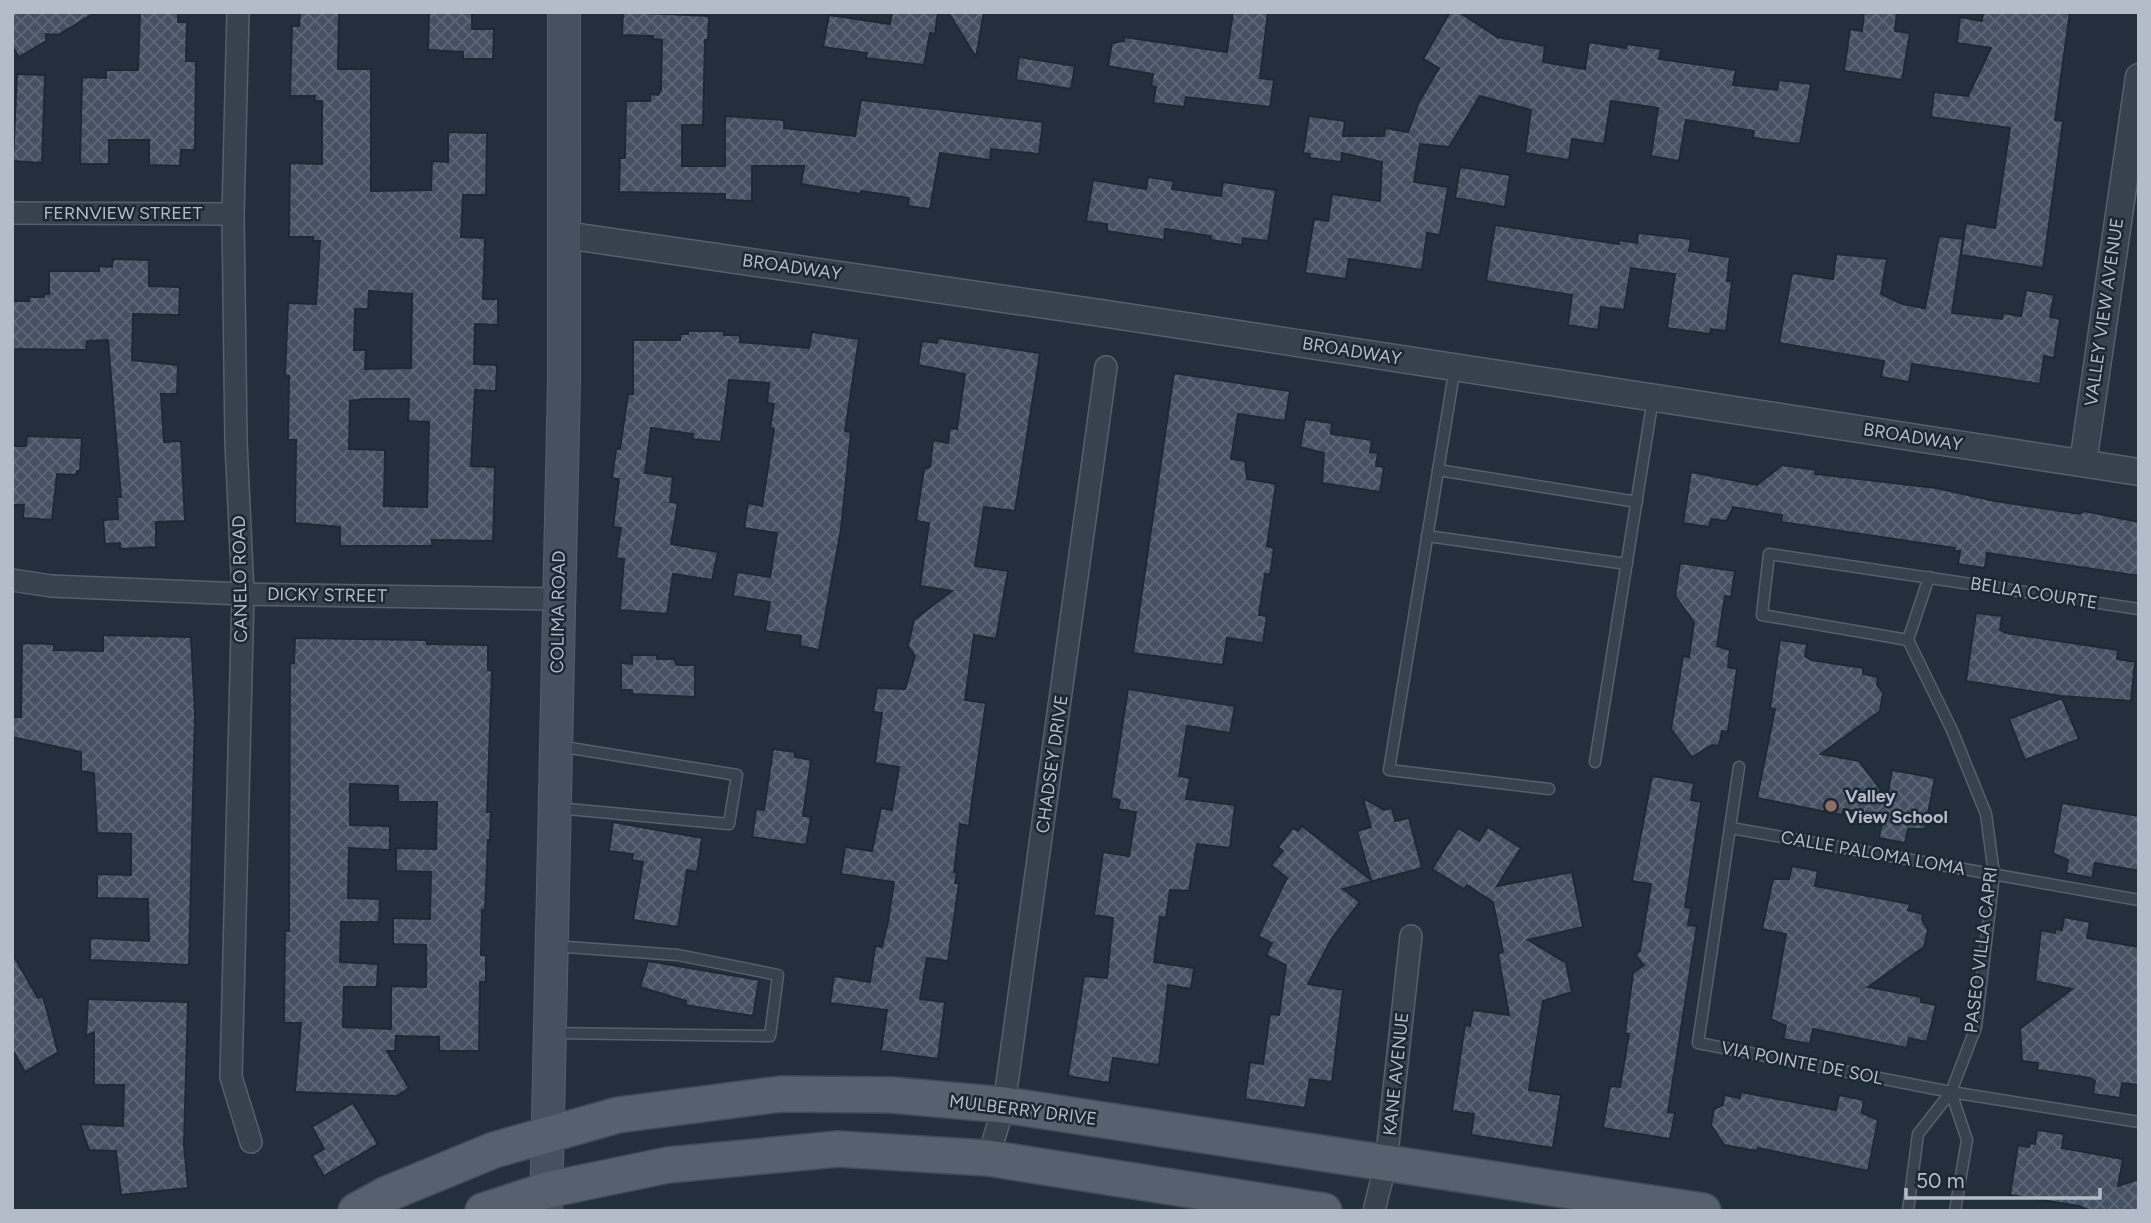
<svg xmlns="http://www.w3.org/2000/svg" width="2151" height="1223" font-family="Figtree,sans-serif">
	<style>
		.building { fill: url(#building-cross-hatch); stroke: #1f2835; stroke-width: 2; fill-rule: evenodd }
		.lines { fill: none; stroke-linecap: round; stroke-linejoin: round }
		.service-casing { stroke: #565f6c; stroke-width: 13 }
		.minor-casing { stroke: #565f6c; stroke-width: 24 }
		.tertiary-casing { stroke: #565f6c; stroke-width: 29 }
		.secondary-casing { stroke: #565f6c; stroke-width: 34 }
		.primary-casing { stroke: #414a57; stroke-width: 38 }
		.service { stroke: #38414e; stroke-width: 10 }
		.minor { stroke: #38414e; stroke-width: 21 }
		.tertiary { stroke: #38414e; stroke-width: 26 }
		.secondary { stroke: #465061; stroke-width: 32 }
		.primary { stroke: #56606e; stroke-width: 35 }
		.education-dot { fill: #8d6e63; stroke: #1d2633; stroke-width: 2.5 }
		.labels { text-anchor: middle; stroke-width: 5; stroke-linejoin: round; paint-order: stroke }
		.street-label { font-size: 18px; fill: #b4bcc9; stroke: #1d2633 }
		.poi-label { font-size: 18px; font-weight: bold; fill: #b4bcc9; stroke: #1d2633; text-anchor: start }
	</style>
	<defs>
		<pattern id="building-cross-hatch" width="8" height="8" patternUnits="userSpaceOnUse" patternTransform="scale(1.75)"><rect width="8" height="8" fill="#455162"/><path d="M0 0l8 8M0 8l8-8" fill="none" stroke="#5d6877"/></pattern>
	</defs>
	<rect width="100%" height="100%" fill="#242f3e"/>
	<g class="building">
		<path d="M12,12H96L58,35L46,34V41L19,57L12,46Z"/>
		<path d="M140,12H178V22H187L186,61H196L195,150H181L180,166L149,165V140H109V164H80L82,77L106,78V70H138Z"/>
		<path d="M300,12H339L338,69H371V191L431,190L432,161L448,162V132L487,133L486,195H463L461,237L485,238L483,299H498V325L475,324L474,364L497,365L496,391L475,390L471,466L495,467L493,541L432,540V546H340V527L295,523L296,440H288L289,376H285L288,303L316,304L320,241H313V237H289L290,163L322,164V101H314L315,96H290L292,26H299ZM369,291L412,294L411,368L365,369L366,350H354L355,309H368ZM365,399H409L408,421L429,422L427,507L384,506L385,450L349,449L350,401Z"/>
		<path d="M429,12H472V29H494L493,59H463V52L428,50Z"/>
		<path d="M623,12L709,16L708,40H705L703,125H682V166H725V116L784,120V128L855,136L861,100L1043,122L1039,154L991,149L990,160L940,153L930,209L908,206L909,198L861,191V194L801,184L804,166H752V201L725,200V194L619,192L620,158H625L626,101H650V94L658,95L661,90L662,40L653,39V36L622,35Z"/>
		<path d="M892,12H938L935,34L930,33L924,65L866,58L867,53L823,47L829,15L890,24Z"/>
		<path d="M948,12H984L976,57Z"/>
		<path d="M1233,12H1268L1260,78L1274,80L1270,107L1186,97L1184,107L1153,103L1156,87L1151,86L1153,74L1108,66L1112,43L1124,41V37L1227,52Z"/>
		<path d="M1450,12H1459L1497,37L1545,46L1543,62L1585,69L1589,42L1626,48L1627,44L1661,49L1659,59L1736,70L1733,85L1777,90L1779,80L1811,84L1800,144L1753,138L1754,131L1686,120L1679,161L1651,156L1658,108L1611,101L1604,144L1572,139L1569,160L1525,153L1531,110L1480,96L1449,147L1420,144L1414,182L1448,187L1440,235L1427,233L1422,270L1349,259L1346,279L1305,273L1314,219L1328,221L1332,194L1380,201L1382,162L1342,153L1341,162L1309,158L1310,154L1303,153L1309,116L1345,121L1343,136H1384L1385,128L1408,132L1419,102L1439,68L1423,59Z"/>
		<path d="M1864,12H1897L1895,31L1910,33L1902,80L1844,71L1850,29L1862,31Z"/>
		<path d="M1983,12H2070L2055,120L2063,121L2043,268L1961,255L1966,223L1995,228L2010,128L1931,117L1934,92L1968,96L1991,48L1957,43L1960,17L1982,21Z"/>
		<path d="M1019,57L1075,66L1071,89L1016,80Z"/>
		<path d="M17,74L45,75L42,163L13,161Z"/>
		<path d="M1460,167L1510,175L1505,207L1455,198Z"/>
		<path d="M1148,177L1174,181L1172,189L1221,196L1223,182L1276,190L1268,241L1243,238L1242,245L1211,240V236L1165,229L1164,240L1107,231V224L1086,221L1093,180L1146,189Z"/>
		<path d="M1495,225L1619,244V240L1637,243L1638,233L1691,239L1689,251L1730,257L1727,281H1732L1726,331L1711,329L1710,334L1667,328L1675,274L1631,268L1624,310L1601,307L1598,330L1568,325L1572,295L1486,281Z"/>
		<path d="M1939,236L1963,239L1952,313L2002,319L2003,313L2021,316L2026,290L2054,295L2050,317L2060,319L2054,358L2044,356L2040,384L1912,364L1909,382L1881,377L1884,361L1779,343L1792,273L1833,279L1836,254L1887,259L1881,294L1902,304L1925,308Z"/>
		<path d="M113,259L149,260V286L180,287L179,315L133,314L132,360L178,365L177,394H161L164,442L181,441L185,521L156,522V547L120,549V543L105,544L103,520L118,519L117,497H121L108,340L87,341L86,350L12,349V301H29V297H44V294H49V271H99V266L112,267Z"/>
		<path d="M688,331H724V335H740V342L809,348L812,332L859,339L845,431L851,432L841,529L819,650L800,646L801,636L765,631L770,602L733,596L737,572L770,577L777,533L744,528L748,503L762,506L774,429L770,428L774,404L767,403L769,383L729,380L721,442L692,439L693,434L651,428L645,473L673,477L670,502L678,503L671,544L718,552L712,580L673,574L667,614L620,610L624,559L616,558L621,528L613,527L619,479L612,478L616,449H620L628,394H633V340H680V334H688Z"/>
		<path d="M938,338L1040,353L1015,511L984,507L975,566L1008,571L996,639L974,635L965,700L986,703L972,801L969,826L960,824L954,872H957L955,883H959L948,961L927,958L920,999L945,1002L938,1059L881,1051L887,1010L830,1003L834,976L870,982L875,946L882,947L888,922L894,882L841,874L845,847L872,851L881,808L892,810L899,767L875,763L882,713L873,712L877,688L905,689L915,656L908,646L914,620L952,591L920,586L929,523L916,521L924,469L930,467L933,440L948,443L950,428L957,429L965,374L918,365L922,341L937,343Z"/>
		<path d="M1174,373L1290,391L1285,421L1238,414L1231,459L1245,461L1247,479L1276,484L1267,546L1274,548L1270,575L1265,574L1259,615L1267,616L1263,643L1227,638L1223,665L1133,653Z"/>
		<path d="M1305,419L1332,423L1331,434L1372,440L1370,452L1378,453L1376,466L1384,467L1380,492L1322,483L1324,453L1300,447Z"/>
		<path d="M27,436L82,438L80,471H77L76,475L57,474L52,520L23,518L24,505H12V446H26Z"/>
		<path d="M1782,465L1816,470L1815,474L1936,488L1995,501L2080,514L2084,511L2139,522V576L1987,553L1985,568L1958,564L1960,551H1954L1955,548L1781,522L1782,515L1733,507L1727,521L1711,519L1709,527L1683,523L1691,472L1757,485Z"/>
		<path d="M1680,563L1735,571L1731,597L1725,596L1717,646L1730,650L1728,667L1737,669L1728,732L1722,731L1719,746L1712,745L1692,757L1671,729L1683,656L1689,657L1694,622L1675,596Z"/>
		<path d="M1976,613L2002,616L2000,630L2006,633L2118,650L2117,659L2135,662L2131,701L2061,696L1966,681Z"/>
		<path d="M103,635L191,637L195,714L189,965L90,960V938L149,941L148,899L97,898V874L131,875V834L97,833L94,773L81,771V752L12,737V717H21L22,643L54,644V650L103,651Z"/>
		<path d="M295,638L427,640V644L488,645V670L492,671L487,812H491L490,840H488L485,911L482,910L481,955H486V982H480L479,1051H439V1037L396,1036L395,1051H387L409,1088L397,1096L295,1092L301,1023H284L285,931H289L290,663H294ZM350,784L398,786V802H437L436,849L396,848V871L431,872L430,919L393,918V944L426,945V987L391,986V1029L343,1027L344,987H377L378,964L340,962L341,922H379L380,899L348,898L349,848L390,850V826L350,825Z"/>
		<path d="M1780,640L1807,644L1805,656L1811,660L1863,668V674L1878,677L1877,685L1883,693L1880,711L1821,754L1859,761L1887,798L1892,770L1935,778L1925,829H1908L1905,843L1879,838L1883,817L1844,809L1842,815L1757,798L1775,709L1770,708Z"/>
		<path d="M632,655H657V659H674L677,665H695V697L632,694V690H621V663L632,664Z"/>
		<path d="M1128,689L1235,706L1230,733L1187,726L1179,776L1190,778L1186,799L1235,805L1230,848L1197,844L1189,891L1170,890L1166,918L1160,917L1154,962L1194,968L1191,989L1168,985L1159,1065L1113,1058L1109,1083L1068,1076L1084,976L1107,978L1113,918L1094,915L1103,852L1129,856L1136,812L1118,809L1120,800L1111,798Z"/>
		<path d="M2062,698L2079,739L2025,760L2009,719Z"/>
		<path d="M773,749L795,752V757L811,760L803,816L811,817L806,845L752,837L756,809L764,810Z"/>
		<path d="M1652,776L1694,783L1691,800L1701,802L1685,907L1691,908L1688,925L1697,926L1668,1112L1675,1113L1670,1139L1603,1128L1610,1086L1620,1087L1629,1034L1625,1033L1633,973L1644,965L1635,955L1640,951L1651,884L1632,881Z"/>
		<path d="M1363,798L1384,810L1392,808L1395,821L1409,818L1422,868L1343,889L1360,902L1332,938L1308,984L1343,990L1332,1082L1310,1079L1305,1108L1245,1099L1250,1062L1263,1064L1270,1014L1279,1015L1286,965L1266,955L1272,943L1258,936L1287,878L1271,865L1283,851L1278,847L1293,828L1298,831L1302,826L1371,880L1357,831L1371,827Z"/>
		<path d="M2062,803L2139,816V871L2095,863L2092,878L2066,873L2068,860L2053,853Z"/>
		<path d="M613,822L702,838L697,872L687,870L678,927L633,920L643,862L632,860L633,854L609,851Z"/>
		<path d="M1488,827L1521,848L1497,886L1572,872L1583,927L1528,940L1566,963L1572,992L1543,1001L1529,1090L1561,1095L1553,1148L1471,1135L1474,1114L1452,1111L1465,1025L1470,1026L1473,1010L1509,1015L1498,954L1503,952L1493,902L1467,885L1464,889L1432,869L1458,828L1479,841Z"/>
		<path d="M1792,866L1818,871L1815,886L1910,904L1908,910L1923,914L1922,920L1928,930L1924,947L1868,987L1921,997V1002L1936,1005L1927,1042L1909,1038L1907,1048L1813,1029L1810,1044L1783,1039L1786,1026L1771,1019L1786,934L1762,929L1773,879H1789Z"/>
		<path d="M2064,917L2090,922L2087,938L2139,947V1085L2122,1083L2120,1098L2093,1094L2095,1081L2090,1078L2037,1070L2038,1063L2022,1061L2020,1029L2072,989L2035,981L2041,930L2055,933V929L2062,930Z"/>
		<path d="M12,953L38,998L43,996L58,1052L25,1072L12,1049Z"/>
		<path d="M648,961L759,980L753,1016L685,1005L686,1001L640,987Z"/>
		<path d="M88,999L188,1002L184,1145L188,1188L121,1195L116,1151L89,1150L80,1124L123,1126L124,1085H94V1032L86,1036Z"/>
		<path d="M1741,1092L1836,1110L1839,1095L1864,1100L1862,1113L1878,1120L1868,1171L1758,1148L1757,1151L1724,1145L1711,1125L1714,1109L1723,1105L1724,1095L1740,1098Z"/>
		<path d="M353,1103L378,1144L324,1176L312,1156L324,1149L312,1127Z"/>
		<path d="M2037,1130L2064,1134L2062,1148L2123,1159L2118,1186L2139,1179V1211H2090L2079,1206L2010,1195L2018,1145L2029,1147L2030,1143L2035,1144Z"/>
	</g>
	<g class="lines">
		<defs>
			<g id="service">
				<path d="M1455,367L1389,770L1549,789"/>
				<path d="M1438,470L1637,502"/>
				<path d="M1427,536L1627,564"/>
				<path d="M1929,577L1908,640L1952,730L1986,814L1994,874L1976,1027L1951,1092L1967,1140L1955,1211"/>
				<path d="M1908,640L1762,615L1769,554L2139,609"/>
				<path d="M1595,762L1653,398"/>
				<path d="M1739,767L1698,1043L1951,1092L2139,1122"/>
				<path d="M557,808L729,824L737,775L558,746"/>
				<path d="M1731,828L2139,900"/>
				<path d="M552,1033L770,1036L778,975L678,955L553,946"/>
				<path d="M1908,1211L1918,1134L1951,1092"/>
			</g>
			<g id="minor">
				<path d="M238,12L233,214L236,442L243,594L231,1077L251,1142"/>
				<path d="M12,213L233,214"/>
				<path d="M12,580L51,586L243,594L558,599"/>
				<path d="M988,1158L1004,1105L1106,367"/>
				<path d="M1374,1211L1386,1162L1411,936"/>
			</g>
			<g id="tertiary">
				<path d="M565,235L1114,315L2139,472"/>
				<path d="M2083,463L2139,77"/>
			</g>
			<path id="secondary" d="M546,1211L564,381V12"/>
			<g id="primary">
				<path d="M356,1211L387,1194L494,1150L618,1115L781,1094L892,1095L1004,1105L1703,1211"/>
				<path d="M483,1211L547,1190L668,1165L838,1149L988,1158L1324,1211"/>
			</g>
		</defs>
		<use href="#service" class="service-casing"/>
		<use href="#minor" class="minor-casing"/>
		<use href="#tertiary" class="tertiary-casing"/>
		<use href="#secondary" class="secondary-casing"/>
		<use href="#primary" class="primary-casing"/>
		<use href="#service" class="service"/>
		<use href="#minor" class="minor"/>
		<use href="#tertiary" class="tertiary"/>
		<use href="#secondary" class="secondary"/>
		<use href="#primary" class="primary"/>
	</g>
	<circle class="education-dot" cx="1831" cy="806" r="7"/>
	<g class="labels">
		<g class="street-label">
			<text x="123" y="219">FERNVIEW STREET</text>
			<text transform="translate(792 267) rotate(8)" y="6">BROADWAY</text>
			<text transform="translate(2104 312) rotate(-82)" y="6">VALLEY VIEW AVENUE</text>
			<text transform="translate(1352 351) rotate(9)" y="6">BROADWAY</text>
			<text transform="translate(1913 437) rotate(9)" y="6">BROADWAY</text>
			<text transform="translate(240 579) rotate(-91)" y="6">CANELO ROAD</text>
			<text transform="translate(2034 593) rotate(9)" y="6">BELLA COURTE</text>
			<text transform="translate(327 595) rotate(1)" y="6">DICKY STREET</text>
			<text transform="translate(558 612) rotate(-89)" y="6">COLIMA ROAD</text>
			<text transform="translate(1052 764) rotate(-82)" y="6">CHADSEY DRIVE</text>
			<text transform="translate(1873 853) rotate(10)" y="6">CALLE PALOMA LOMA</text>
			<text transform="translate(1981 950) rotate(-83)" y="6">PASEO VILLA CAPRI</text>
			<text transform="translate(1802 1063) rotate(11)" y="6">VIA POINTE DE SOL</text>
			<text transform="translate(1396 1074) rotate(-84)" y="6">KANE AVENUE</text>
			<text transform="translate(1023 1110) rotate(7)" y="6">MULBERRY DRIVE</text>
		</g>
		<g class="poi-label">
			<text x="1845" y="802">Valley<tspan x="1845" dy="21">View School</tspan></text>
		</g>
	</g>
	<rect width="2151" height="1223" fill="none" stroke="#b4bcc9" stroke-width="28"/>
	<path d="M1906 1188v10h194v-10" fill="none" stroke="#b4bcc9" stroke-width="3.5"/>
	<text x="1916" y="1188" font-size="21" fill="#b4bcc9" stroke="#1d2633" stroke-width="5" paint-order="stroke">50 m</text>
</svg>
